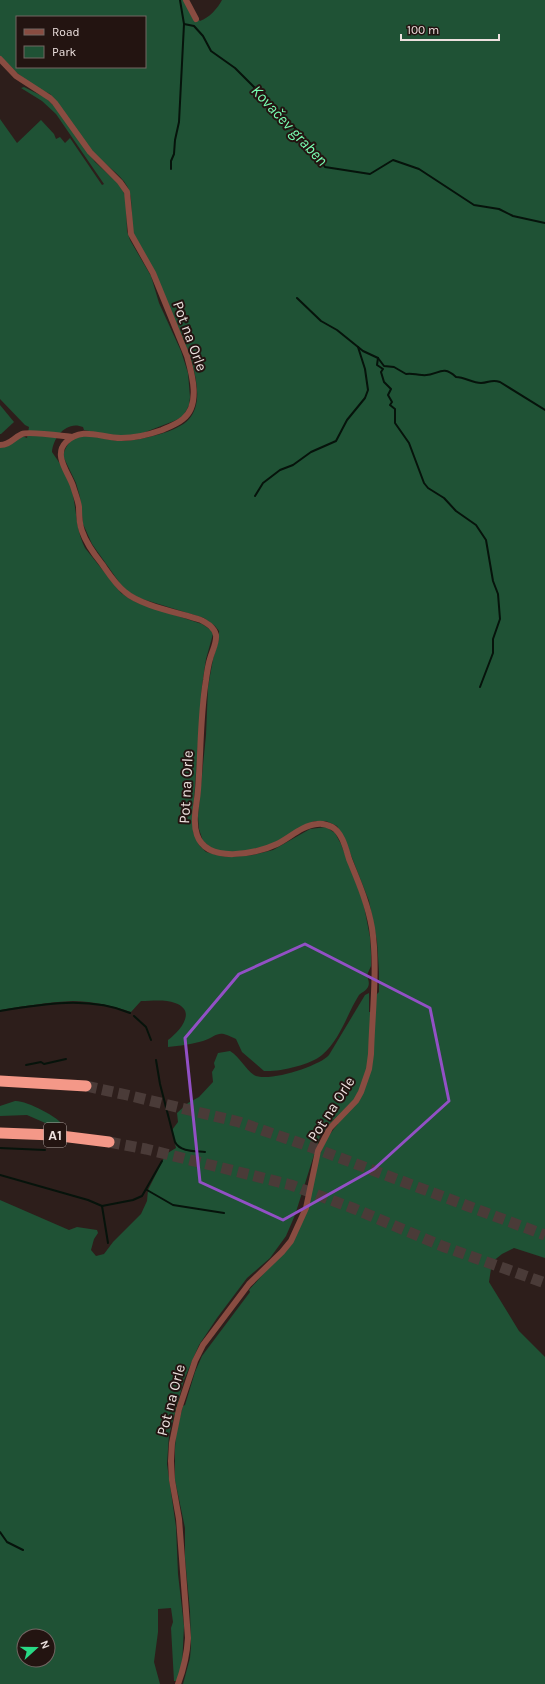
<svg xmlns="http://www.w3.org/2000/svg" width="545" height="1684" font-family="Karla,sans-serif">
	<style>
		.green { fill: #1f5235; fill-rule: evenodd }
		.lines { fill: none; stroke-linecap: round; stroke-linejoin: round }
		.stream { stroke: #06130b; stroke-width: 2 }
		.motorway-tunnel { stroke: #4a3b38; stroke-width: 11; stroke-dasharray: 11 5.5; stroke-linecap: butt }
		.minor { stroke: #894c41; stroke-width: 6 }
		.motorway { stroke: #f49888; stroke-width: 11 }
		.marked { fill: none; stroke: #9250c5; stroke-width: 3; stroke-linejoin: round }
		.labels { text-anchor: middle; stroke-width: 4; stroke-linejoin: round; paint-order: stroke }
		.shield { fill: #231411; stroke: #b0a3a0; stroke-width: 1 }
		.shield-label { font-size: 14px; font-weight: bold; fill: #ece0de }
		.street-label { font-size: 15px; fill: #ece0de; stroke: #231411 }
		.water-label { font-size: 16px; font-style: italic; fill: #78fdb1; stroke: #231411 }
	</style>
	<rect width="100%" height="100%" fill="#2d1e1b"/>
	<g class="green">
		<path d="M0,0H183L200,21C209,18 218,8 222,0H545V1258L514,1248L502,1254L492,1262L489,1282L519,1331L545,1357V1684H183L190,1658L191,1646L190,1611L185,1558V1528L175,1480V1449L176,1432L183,1406L185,1405L195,1372L202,1356L250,1292L249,1290C269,1268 289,1246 301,1217C314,1186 314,1150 338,1124L334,1119L320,1136L295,1215L286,1236L270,1258L247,1278L217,1318L199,1345L184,1380L169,1435L167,1464L176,1527L178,1574L184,1626L182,1666L177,1681H174L171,1628L173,1622L171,1608L158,1609V1632L154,1662L160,1684H0V1200L69,1230L77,1227L97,1230L98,1233L94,1239L91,1250L96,1256L104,1254L113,1242L141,1214L147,1201L148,1190L166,1154L176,1148L172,1130L178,1122L177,1113L188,1103L199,1097L213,1082L212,1072L215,1067L214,1063L218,1053L230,1051C240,1057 245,1069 254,1075C267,1083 320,1066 329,1055L365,995L369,993V1012H374L375,996L379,992V972L377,941L369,901L347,845L337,826L326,821H314L271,845L249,850L232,852L214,850L203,841L199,829L198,816L206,735L208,687L213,659L219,639V631L215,626L204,618L139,598L124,589L92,544L83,524L80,497L76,483L63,456C72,422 101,442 124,441C141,440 178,432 189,419C222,381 146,275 133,234C129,219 135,201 127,186C120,173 103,164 93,152C80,136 69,118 56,101L50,94L34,86L12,69L0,56ZM17,17H145V67H17ZM24,1636H48V1660H24Z"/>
		<path d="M24,87L46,98L58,110L95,162L118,183L123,191L126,198L127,231L130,240L151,276L159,303L181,351L188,373L190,397L189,405L186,411L182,417L174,421L135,436H116L84,430L83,427C67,420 53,437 52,452C59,462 68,475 71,487C77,508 75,528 85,548L121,593L130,599L138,603L202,624L211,630L213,634L206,659L202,686L193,816V831L199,845L206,852L221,856L230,857L253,855L273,850L310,829L326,827L335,833L341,844L363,901L370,937L371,954V966L367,975C368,979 370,983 368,987C366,991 362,992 359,995C347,1014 340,1040 322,1055C310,1065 279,1072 264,1071L242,1052L236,1039C217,1029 219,1035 203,1041C193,1044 179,1046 168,1047V1040C179,1032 198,1011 175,1003C165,999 151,1001 141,1001L131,1012C113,1006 93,1001 73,1001C49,1002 24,1006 0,1010V446L22,436L27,438L29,427L25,425L0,399V119L17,143L41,120L54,134L56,139L60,137L65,143L70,138L102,185L104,184L56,114L42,101L21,88Z"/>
		<path d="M0,405L14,422L1,434H0Z"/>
		<path d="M15,1101C25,1100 60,1117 64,1127L62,1130L59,1129L27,1115L0,1116V1106Z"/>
	</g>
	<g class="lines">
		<g class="stream">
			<path d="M180,0L184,24L194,26L203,36L211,51L235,68L296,129L303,140L312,144L314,152L325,167L370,174L393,160L419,169L474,205L499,209L513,216L545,223"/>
			<path d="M171,169V161L174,154L175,140L179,122L184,24"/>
			<path d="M297,298L321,321L337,330L363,351L378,358L384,366L394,367L406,374C413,373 416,375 422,375C438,377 441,363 456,377C465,377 472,383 481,383C489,383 491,379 500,382L545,410"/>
			<path d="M378,358L377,365L383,369L381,372L384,382L391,389L388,395L392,402L390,405L395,409V423L409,443L424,483L428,488L444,498L456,511L476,525L486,540L493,581L498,594L500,619L493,639V653L480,687"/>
			<path d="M255,496L263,483L280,470L293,465L311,452L336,441L347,420L365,398L368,390L365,369L358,347"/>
			<path d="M0,1011C41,1004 90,996 130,1013"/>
			<path d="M134,1016L146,1027L151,1040"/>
			<path d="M156,1060L160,1084L175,1142C180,1152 195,1151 205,1152"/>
			<path d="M26,1065L41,1062L44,1064L66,1059"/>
			<path d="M0,1148L45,1150"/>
			<path d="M0,1175L88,1200L102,1206L133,1200L142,1196L162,1161"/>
			<path d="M147,1190L173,1205L224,1213"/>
			<path d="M102,1206L108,1243"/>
			<path d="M0,1532L7,1542L23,1550"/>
		</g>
		<g class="motorway-tunnel">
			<path d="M86,1086L127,1095L239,1122L311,1147L545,1235"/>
			<path d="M109,1142L146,1149L291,1185L355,1209L442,1246L545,1283"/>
		</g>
		<g class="minor">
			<path d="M186,0L196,19"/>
			<path d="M0,59L16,76L50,98L55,103L90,152L120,182L127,192L131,234L153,273L187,356C192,374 201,405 183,419C177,424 169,427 162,430C148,435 135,438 121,438C101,438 82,426 66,442C53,455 68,472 73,486C75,493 78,500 79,507C79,515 79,523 82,531C86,543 94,554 102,564C109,574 116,585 125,592C141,606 180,613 201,620C208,624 214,627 216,635C217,643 212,651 210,659C208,665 207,673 206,680C200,716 201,753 198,790C197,805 192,820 197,835C207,864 256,854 277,844C289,838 303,825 317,824C322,823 328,825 332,827C342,832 346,849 349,859C358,881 368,904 372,928C378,966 372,1015 371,1054L369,1069L361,1092L356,1101L330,1128L318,1151L306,1208L291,1241L282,1252L249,1284L203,1345L195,1361L179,1409L172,1443L171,1461L172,1480L179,1519L188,1638C187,1655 184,1668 178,1684"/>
			<path d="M0,445C10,445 13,438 22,434C29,431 62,436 72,437"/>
		</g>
		<g class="motorway">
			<path d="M0,1081L86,1086"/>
			<path d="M0,1133L53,1135L109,1142"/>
		</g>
	</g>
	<path class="marked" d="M305,944L430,1008L449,1101L374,1169L283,1220L200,1182L185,1038L239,974Z"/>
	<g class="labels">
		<rect class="shield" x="44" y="1123" width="22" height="24" rx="3"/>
		<g class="shield-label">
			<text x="55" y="1140">A1</text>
		</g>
		<g class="street-label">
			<text transform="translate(190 336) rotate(70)" y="5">Pot na Orle</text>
			<text transform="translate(186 787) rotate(-87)" y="5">Pot na Orle</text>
			<text transform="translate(331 1109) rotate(-57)" y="5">Pot na Orle</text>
			<text transform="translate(171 1400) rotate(-75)" y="5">Pot na Orle</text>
		</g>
		<g class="water-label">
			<text transform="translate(290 125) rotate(47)" y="6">Kovačev graben</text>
		</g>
	</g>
	<rect x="16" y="16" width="130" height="52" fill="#231411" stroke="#736663"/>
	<rect x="24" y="29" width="20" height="6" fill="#894c41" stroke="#736663"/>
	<text x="52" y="36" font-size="12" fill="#ece0de">Road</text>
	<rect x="24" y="46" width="20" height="12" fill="#1f5235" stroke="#736663"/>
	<text x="52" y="56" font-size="12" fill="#ece0de">Park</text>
	<g transform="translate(36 1648) rotate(69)"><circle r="19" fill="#231411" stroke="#736663"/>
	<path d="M0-3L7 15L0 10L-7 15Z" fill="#28d885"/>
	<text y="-6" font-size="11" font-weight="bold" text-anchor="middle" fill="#ece0de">N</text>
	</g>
	<path d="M401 34v6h98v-6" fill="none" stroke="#ece0de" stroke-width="2"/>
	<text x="407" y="34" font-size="12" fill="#ece0de" stroke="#231411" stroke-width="3" paint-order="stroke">100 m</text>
</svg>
